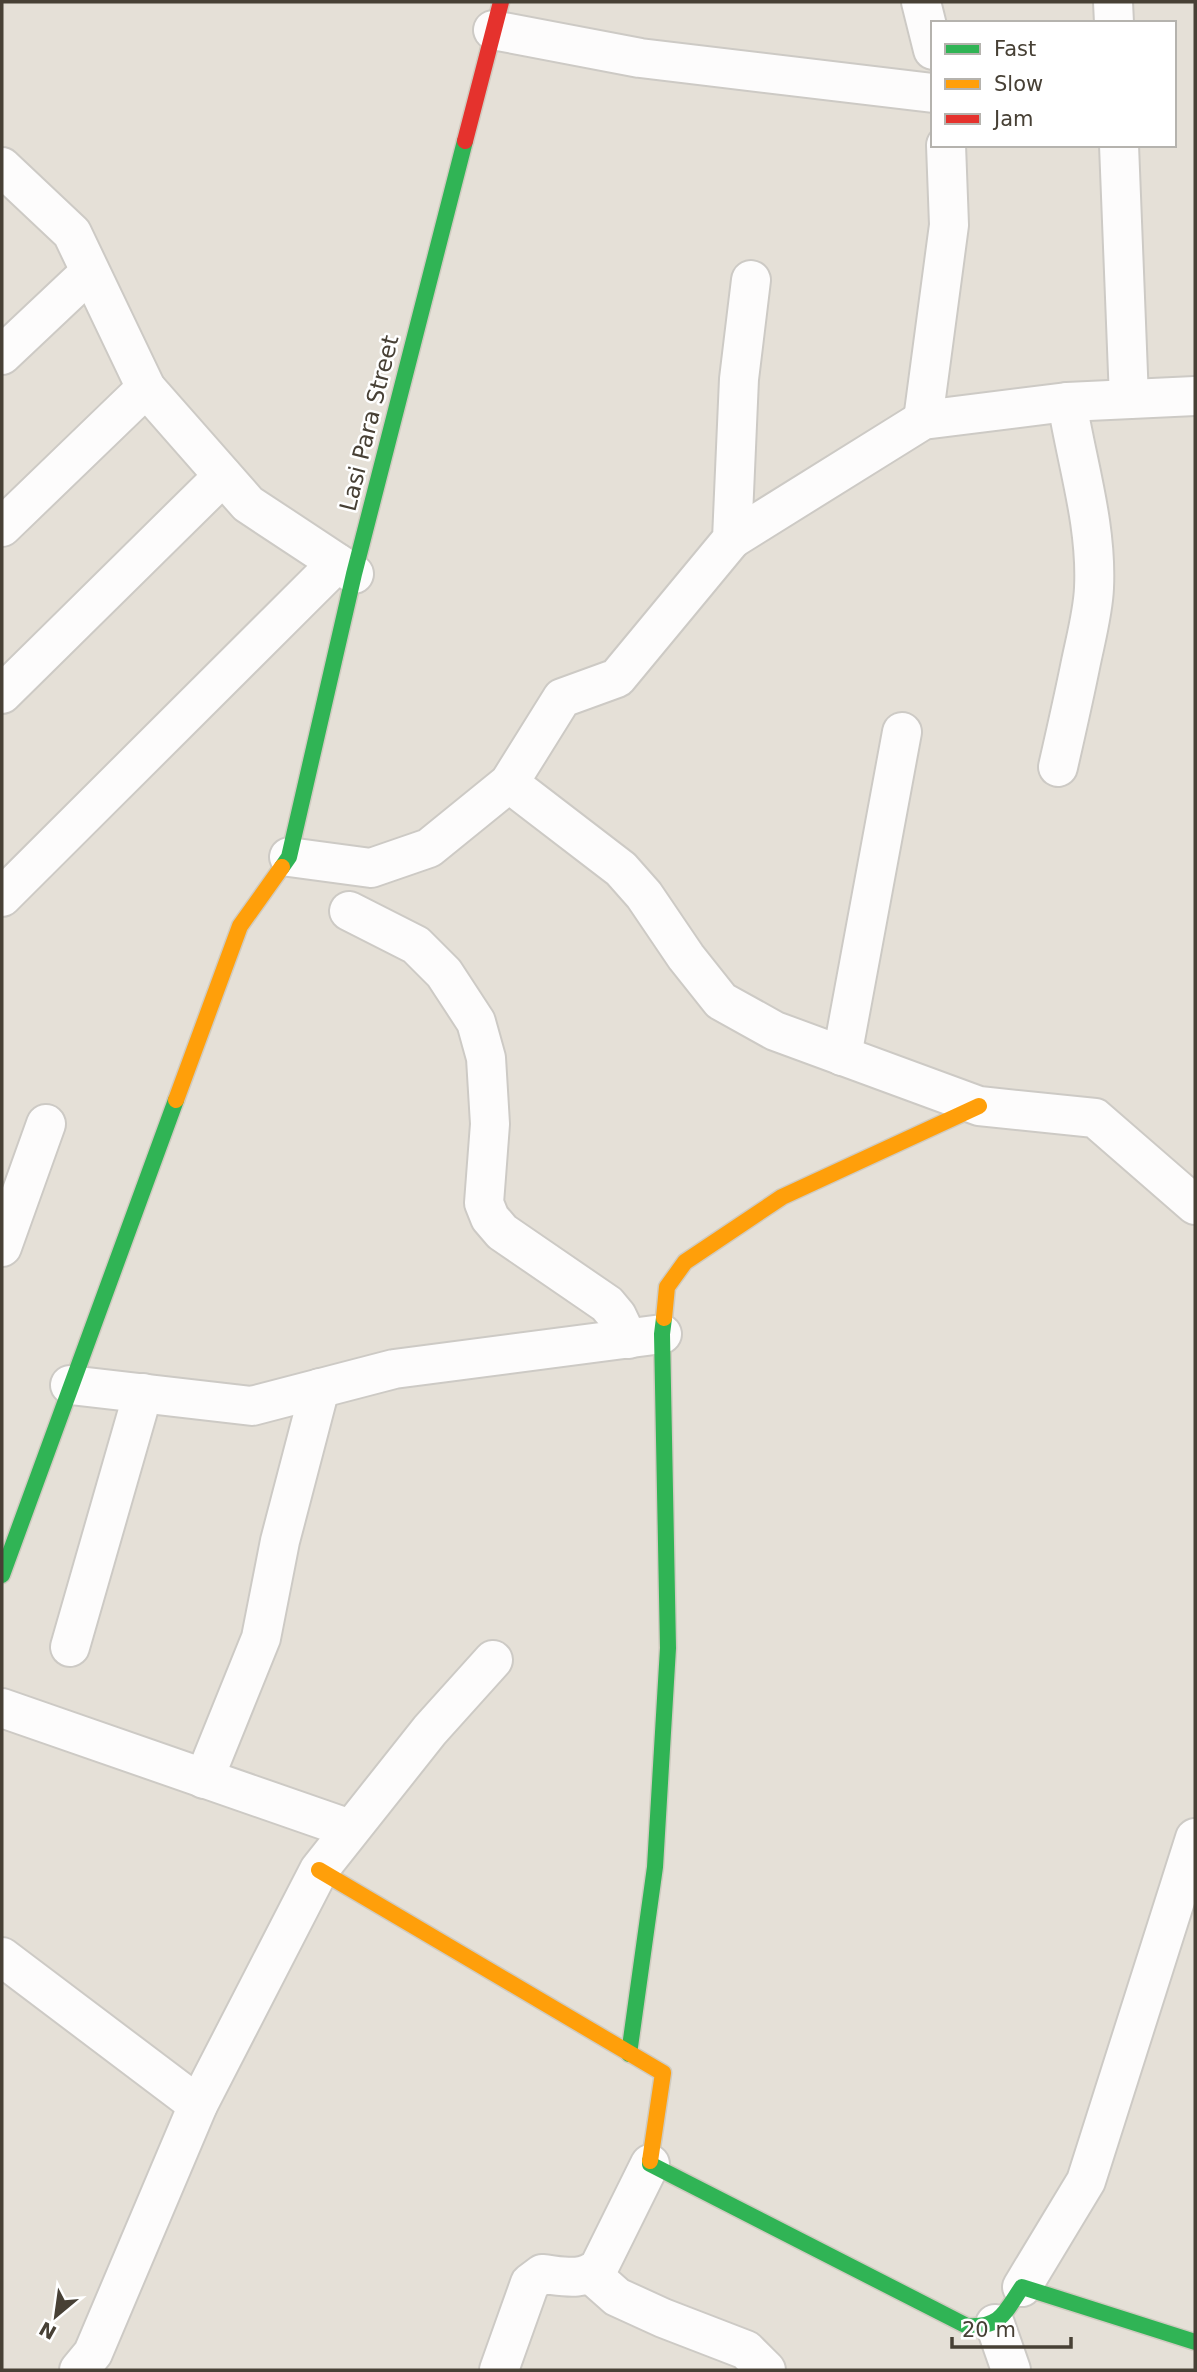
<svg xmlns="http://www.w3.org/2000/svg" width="1197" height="2372" font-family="'DejaVu Sans',sans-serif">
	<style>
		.residential { fill: #e5e0d7; fill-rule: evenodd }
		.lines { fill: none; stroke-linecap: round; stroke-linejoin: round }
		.street-casing { stroke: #cdcac5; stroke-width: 42 }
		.fast-casing { stroke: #d0cbc0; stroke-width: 19 }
		.slow-casing { stroke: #d0cbc0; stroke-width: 19 }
		.jam-casing { stroke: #d0cbc0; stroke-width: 19 }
		.street { stroke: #fdfcfc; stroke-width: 38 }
		.fast { stroke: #30b455; stroke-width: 16 }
		.slow { stroke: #ff9f0a; stroke-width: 16 }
		.jam { stroke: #e5322d; stroke-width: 16 }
		.labels { text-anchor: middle; stroke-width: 5; stroke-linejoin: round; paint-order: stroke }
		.street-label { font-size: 23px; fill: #474035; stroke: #fff }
	</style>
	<rect width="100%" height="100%" fill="#f0eeea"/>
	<path class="residential" d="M2,2H1195V2370H2ZM933,23H1174V145H933Z"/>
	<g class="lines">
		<defs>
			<g id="street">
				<path d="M921,2L933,50"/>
				<path d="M1113,2L1114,23"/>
				<path d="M493,30L640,58L933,93"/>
				<path d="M1119,145L1129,399"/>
				<path d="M2,167L72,233L146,388L248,504L354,574"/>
				<path d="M2,355L90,272"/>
				<path d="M923,420L949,225L946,145"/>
				<path d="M2,527L146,388"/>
				<path d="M732,539L923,420L1067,402L1195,396"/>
				<path d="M2,694L223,476"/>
				<path d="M1058,767C1066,732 1074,697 1081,662C1086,638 1093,612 1094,588C1097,524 1077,464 1067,402"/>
				<path d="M509,783L621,869L644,895L686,957L721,1001L775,1031L979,1106L1095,1118L1195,1205"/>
				<path d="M289,857L371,868L429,848L509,783L562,698L617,678L732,539L739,379L751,280"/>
				<path d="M2,897L337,563"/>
				<path d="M349,911L416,945L444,973L476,1022L486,1058L490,1124L484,1203L490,1218L502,1232L607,1304L617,1316L628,1339"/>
				<path d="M842,1056L902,732"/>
				<path d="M2,1247L46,1124"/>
				<path d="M70,1385L252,1406L394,1369L662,1334"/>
				<path d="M70,1647L143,1393"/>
				<path d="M2,1708L350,1829"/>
				<path d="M204,1779L261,1638L280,1541L320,1388"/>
				<path d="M2,1957L198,2105"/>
				<path d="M591,2274L617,2297L663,2318L746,2350L766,2370"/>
				<path d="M1022,2287L1086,2181L1195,1838"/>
				<path d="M995,2324L1011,2370"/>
				<path d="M79,2370L93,2353L198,2105L319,1870L430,1730L493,1660"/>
				<path d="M499,2370L530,2283L542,2274C563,2276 582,2282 599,2267L650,2164"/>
			</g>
			<g id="fast">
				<path d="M282,867L289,857L354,574L465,141"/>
				<path d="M2,1575L176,1100"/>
				<path d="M629,2054L655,1867L668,1648L662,1334L664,1318"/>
				<path d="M650,2161V2164L967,2326C1001,2328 1005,2312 1022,2287L1195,2342"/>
			</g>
			<g id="slow">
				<path d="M176,1100L240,926L282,867"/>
				<path d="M664,1318L667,1287L685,1262L782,1197L979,1106"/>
				<path d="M319,1870L663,2073L650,2161"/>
			</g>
			<path id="jam" d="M465,141L501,2"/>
		</defs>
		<use href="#street" class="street-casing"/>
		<use href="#fast" class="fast-casing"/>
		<use href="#slow" class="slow-casing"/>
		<use href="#jam" class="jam-casing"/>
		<use href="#street" class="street"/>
		<use href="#fast" class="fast"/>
		<use href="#slow" class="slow"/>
		<use href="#jam" class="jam"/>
	</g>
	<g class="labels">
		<g class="street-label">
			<text transform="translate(369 423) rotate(-76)" y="8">Lasi Para Street</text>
		</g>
	</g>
	<rect width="1197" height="2372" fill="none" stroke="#474035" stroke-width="7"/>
	<rect x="931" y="21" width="245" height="126" fill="#ffffff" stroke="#b5b3ae" stroke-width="2"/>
	<rect x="945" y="44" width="35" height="10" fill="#30b455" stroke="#b5b3ae" stroke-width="2"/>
	<text x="994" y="56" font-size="21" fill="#474035">Fast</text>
	<rect x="945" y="79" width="35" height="10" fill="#ff9f0a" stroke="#b5b3ae" stroke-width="2"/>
	<text x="994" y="91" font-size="21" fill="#474035">Slow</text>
	<rect x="945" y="114" width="35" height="10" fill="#e5322d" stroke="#b5b3ae" stroke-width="2"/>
	<text x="994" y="126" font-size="21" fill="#474035">Jam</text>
	<g transform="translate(56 2316) rotate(209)" stroke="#ffffff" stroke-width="5" paint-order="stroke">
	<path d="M0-5L12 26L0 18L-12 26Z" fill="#474035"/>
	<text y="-10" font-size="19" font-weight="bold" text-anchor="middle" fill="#474035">N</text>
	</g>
	<path d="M952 2337v10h119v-10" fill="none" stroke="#474035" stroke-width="3.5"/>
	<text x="962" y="2337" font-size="21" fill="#474035" stroke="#ffffff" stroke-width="5" paint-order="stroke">20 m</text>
</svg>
